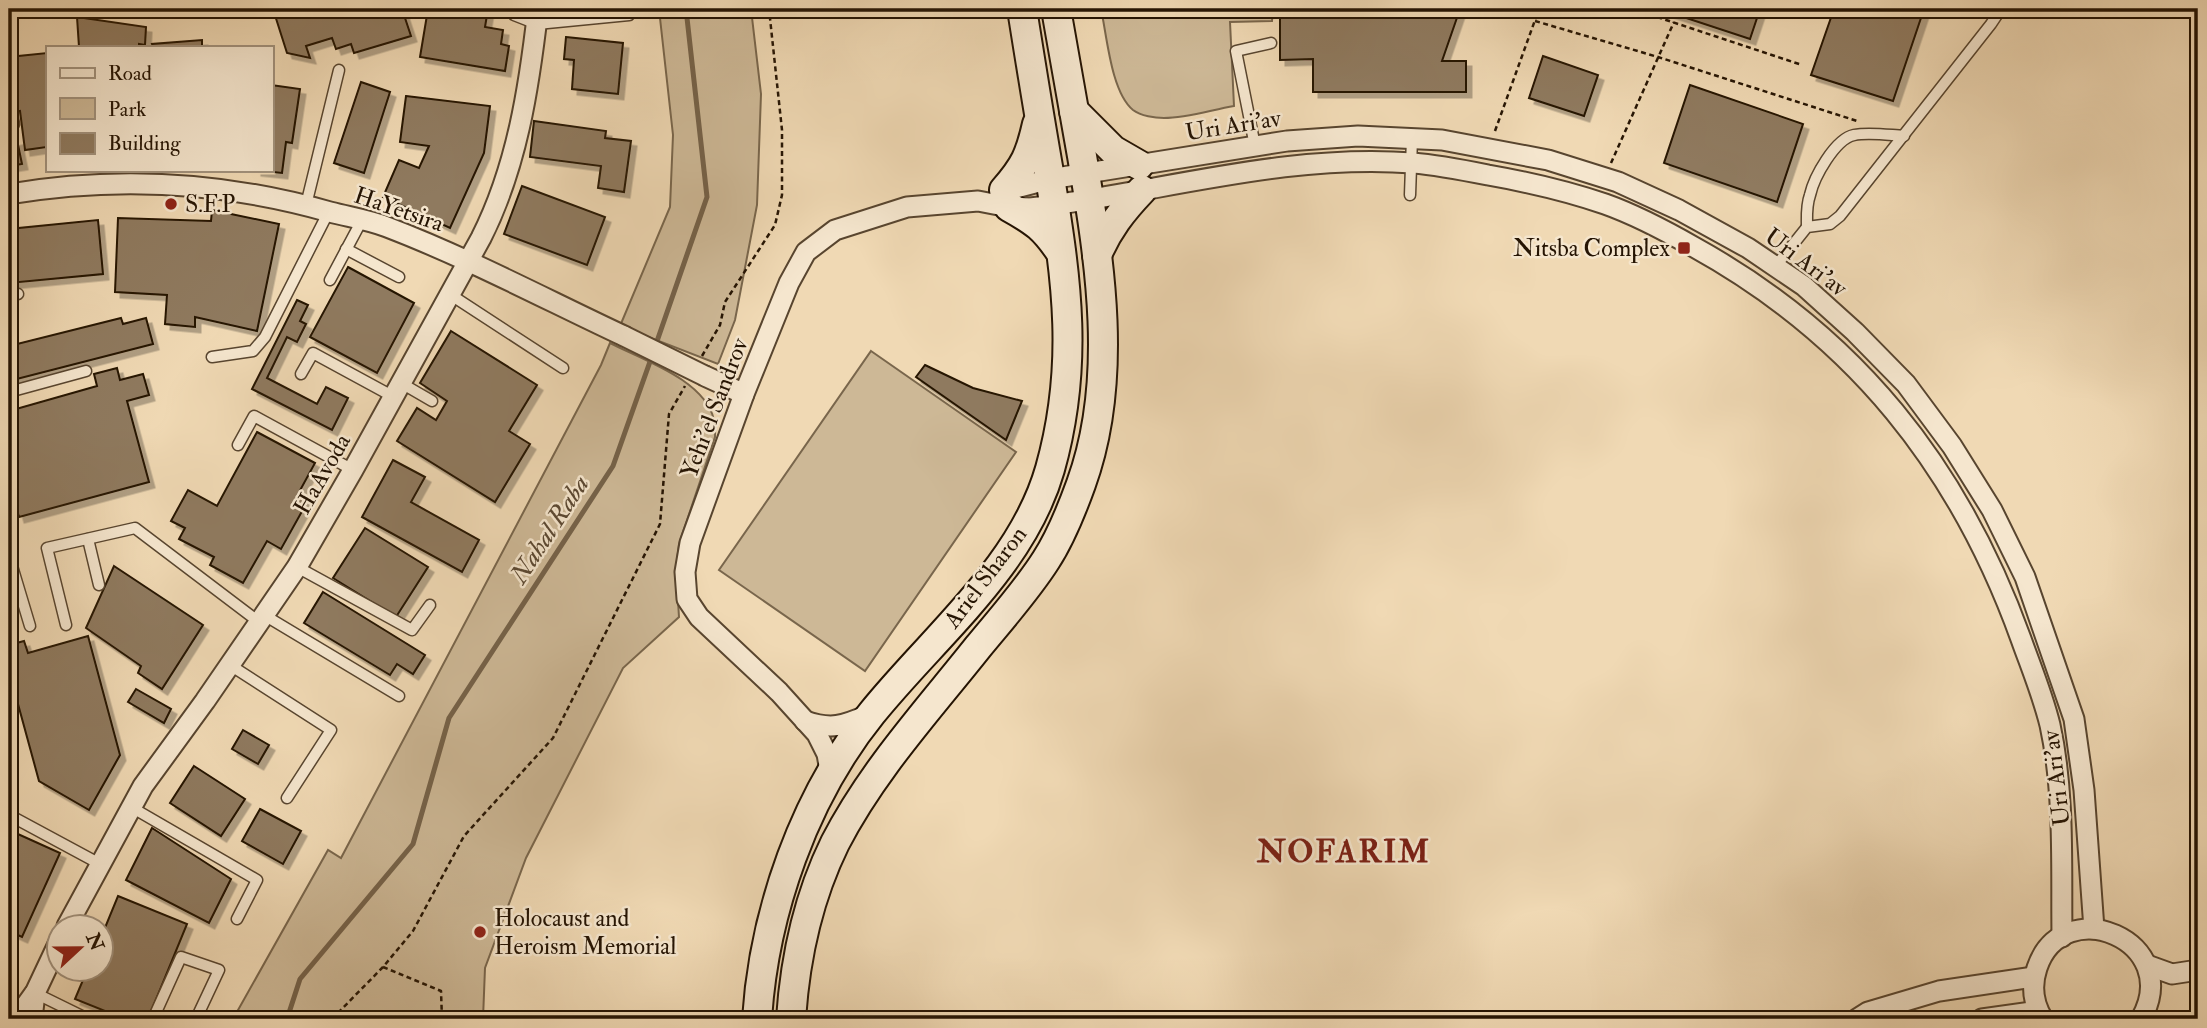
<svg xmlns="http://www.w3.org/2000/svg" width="2207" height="1028" font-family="'IM FELL Double Pica',serif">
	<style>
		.green { fill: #cdb896; stroke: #79664c; stroke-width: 2 }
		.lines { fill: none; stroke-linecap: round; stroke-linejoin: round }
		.stream { stroke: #756249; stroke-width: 5 }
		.building { fill: #8f7a5f; stroke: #251403; stroke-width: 2; filter: url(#shadow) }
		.service-casing { stroke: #58452f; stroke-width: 13 }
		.minor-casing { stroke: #58452f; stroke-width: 23 }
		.secondary-casing { stroke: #251403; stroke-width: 32 }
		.path { stroke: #251403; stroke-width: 2.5; stroke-dasharray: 5 3.5; stroke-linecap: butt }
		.service { stroke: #f5e6ce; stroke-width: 10 }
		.minor { stroke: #f5e6ce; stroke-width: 19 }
		.secondary { stroke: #f5e6ce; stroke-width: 28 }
		.minor-bridge-casing { stroke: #58452f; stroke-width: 23; stroke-linecap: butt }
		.minor-bridge { stroke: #f5e6ce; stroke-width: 19 }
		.poi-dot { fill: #8f2418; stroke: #f5e6ce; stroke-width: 2.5 }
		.labels { text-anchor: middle; stroke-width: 5; stroke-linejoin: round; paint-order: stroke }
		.street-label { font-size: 24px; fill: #251403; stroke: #f5e6ce }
		.poi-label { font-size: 24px; fill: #251403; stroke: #f5e6ce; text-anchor: start }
		.water-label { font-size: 26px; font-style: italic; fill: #5b4832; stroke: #f5e6ce }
		.district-label { font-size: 32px; font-weight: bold; letter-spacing: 2px; fill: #7a1f14; stroke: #f5e6ce }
	</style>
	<defs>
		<filter id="shadow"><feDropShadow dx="5.5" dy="5.5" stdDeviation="0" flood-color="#0004"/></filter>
	</defs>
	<rect width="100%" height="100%" fill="#f0d9b4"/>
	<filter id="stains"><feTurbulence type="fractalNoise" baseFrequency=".00286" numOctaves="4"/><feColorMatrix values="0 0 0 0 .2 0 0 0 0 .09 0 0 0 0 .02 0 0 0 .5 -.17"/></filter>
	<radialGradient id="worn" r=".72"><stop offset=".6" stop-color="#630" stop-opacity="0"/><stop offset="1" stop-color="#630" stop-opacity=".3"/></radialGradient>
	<g class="green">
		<path d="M659,9H751L761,94L757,205L735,320L718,364L620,326L670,207L673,135Z"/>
		<path d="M1101,9H1273L1272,21L1230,22L1234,106C1211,110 1187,118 1164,118C1155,118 1141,116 1133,110C1111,92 1107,36 1101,9Z"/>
		<path d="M610,343C643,360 705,380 714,420C716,425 715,431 715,437L679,544L676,569L679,617L623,668L526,858L485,968L483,1019H233L328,850L341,858L601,365Z"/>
		<path d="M871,351L1016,452L865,671L719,570Z"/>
	</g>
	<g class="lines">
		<g class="stream">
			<path d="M655,347L707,197L686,9"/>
			<path d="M287,1019L300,979L413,844L449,718L613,466L652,356"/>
		</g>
	</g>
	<g class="building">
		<path d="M273,9H348L349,14L368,9H402L411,36L354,53L351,44L336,49L332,38L306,46L310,58L287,53Z"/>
		<path d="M428,9H488L485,27L503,30L501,44L509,46L505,71L420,57Z"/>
		<path d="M1280,9H1460L1442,61H1466V92H1313V59L1280,60Z"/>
		<path d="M1659,9H1760L1750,39Z"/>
		<path d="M1834,9H1924L1893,101L1811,75Z"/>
		<path d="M77,17L146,27L145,45L139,44V47H79Z"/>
		<path d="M566,37L623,43L618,94L572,89L574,60L564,59Z"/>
		<path d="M202,40V47H153L152,44Z"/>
		<path d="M47,53V147L25,150L20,111L15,112L9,57Z"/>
		<path d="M1543,56L1598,75L1584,116L1529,98Z"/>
		<path d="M361,82L390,92L364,173L334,163Z"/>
		<path d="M271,85L300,89L292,143L286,142L282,173L255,170H271Z"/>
		<path d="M1690,85L1803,124L1777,202L1664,163Z"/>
		<path d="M406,96L490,106L484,153L450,228L383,197L399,160L419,168L429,146L400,142Z"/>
		<path d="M534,121L606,131L605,138L631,141L624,192L598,188L601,166L530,157Z"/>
		<path d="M17,140L22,164L9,166V142Z"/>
		<path d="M522,186L605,217L587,265L504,234Z"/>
		<path d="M212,210L279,224L257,331L195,317V327L165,324L167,295L115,292L118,218L211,221Z"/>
		<path d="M98,220L103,274L9,283V229Z"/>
		<path d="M348,267L414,303L377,373L310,337Z"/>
		<path d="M297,300L308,305L300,321L306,324L297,342L287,337L267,378L317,404L326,387L348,398L332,430L252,389Z"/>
		<path d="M121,318L123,324L146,318L153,344L9,381V346Z"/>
		<path d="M451,331L537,385L509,431L530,444L495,502L397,441L417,408L436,420L447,401L420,383Z"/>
		<path d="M925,365L973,388L1022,401L1006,440L916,377Z"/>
		<path d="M117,368L120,380L143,374L149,395L127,401L149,482L19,517L9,481V411L97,386L94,374Z"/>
		<path d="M257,432L315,463L298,494L310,497L281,549L267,541L243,583L210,565L214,557L179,539L185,528L171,521L188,490L217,506Z"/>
		<path d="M393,460L425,477L411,502L479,540L462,572L362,517Z"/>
		<path d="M365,528L428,567L396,617L333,578Z"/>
		<path d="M114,566L203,625L162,689L138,673L141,666L86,628Z"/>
		<path d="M323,592L425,655L413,674L397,664L390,675L304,623Z"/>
		<path d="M88,636L120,755L89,810L39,781L9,671V645L24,641L28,653Z"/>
		<path d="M136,689L171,709L164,723L128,702Z"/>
		<path d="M243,730L269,745L258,764L232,749Z"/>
		<path d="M194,766L245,799L221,836L170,803Z"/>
		<path d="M260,809L301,831L283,864L242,841Z"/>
		<path d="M152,828L231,879L209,923L126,880Z"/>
		<path d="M9,830L60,853L22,937L9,931Z"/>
		<path d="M118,896L187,924L148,1019H125L75,999L88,968H102V935Z"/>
	</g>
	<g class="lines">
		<defs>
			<g id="service">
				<path d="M513,9L514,15L537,24L629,15"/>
				<path d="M9,103L14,124L9,125"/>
				<path d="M1255,146L1236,51L1271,43"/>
				<path d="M1410,195L1412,138"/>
				<path d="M306,205L339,70"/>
				<path d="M1807,227C1807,216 1806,206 1810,195C1814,177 1835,139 1854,135C1869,132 1888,135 1904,136"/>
				<path d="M346,249L399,277"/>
				<path d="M1775,267L1807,227L1830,224L1840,216L1991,24L2001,9"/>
				<path d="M330,280L362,220"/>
				<path d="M9,295L18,294"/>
				<path d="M451,295L563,368"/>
				<path d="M212,357L253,351L265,337L329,211"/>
				<path d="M301,374L313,353L394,397"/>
				<path d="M401,383L432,401"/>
				<path d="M9,392L86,371"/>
				<path d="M238,445L254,416L353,470"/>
				<path d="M88,539L99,585"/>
				<path d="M9,556L30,626"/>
				<path d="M297,567L412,630L430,605"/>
				<path d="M264,615L399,696"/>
				<path d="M66,625L47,548L135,528L259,622"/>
				<path d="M230,665L331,730L287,798"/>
				<path d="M131,807L257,880L237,919"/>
				<path d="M9,815L100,864"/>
				<path d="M35,993L88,1019"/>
				<path d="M153,1019L181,957L219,970L196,1019"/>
			</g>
			<g id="minor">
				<path d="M1001,192L1050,179L1287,141L1358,136L1442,140L1548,160L1618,182L1679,210L1748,248L1804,286L1855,332L1906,384L1952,446L1992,510L2025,577L2074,719L2084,790L2094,929"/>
				<path d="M9,194C116,176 225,182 330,212C349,217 369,220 387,227C468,258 545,299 624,336"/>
				<path d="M705,376L744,394"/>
				<path d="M805,721C831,730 843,726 868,715"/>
				<path d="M830,771L827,754L817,734L779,692L699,617L687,599L685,572L690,543L744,394L789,283L806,252L835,230L907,207L978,201L1009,207L1030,208C1157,193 1284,153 1413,163C1438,165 1463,170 1488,175C1528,182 1567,191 1605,204C1636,215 1666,231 1694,247C1855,336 1959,467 2021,639C2031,667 2043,696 2050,725C2065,794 2061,867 2062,937"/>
				<path d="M67,926L143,786L205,701L297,567L353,470L481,238C517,167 529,88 538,9"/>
				<path d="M2147,965L2172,974L2198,970"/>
				<path d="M16,1019L34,994"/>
				<path d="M32,1019L35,993L60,940"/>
				<path d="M1857,1019L1868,1012L1939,991L2034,977"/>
				<path d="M1982,1019L2038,1011"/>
				<path d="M2043,1019C2033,1003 2031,986 2037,968C2063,890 2185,941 2141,1019"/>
			</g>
			<g id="secondary">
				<path d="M1074,111L1113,150L1139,165"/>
				<path d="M1004,190C1025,166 1030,155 1037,124"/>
				<path d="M1009,207C1036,222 1044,228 1061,253"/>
				<path d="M1097,255C1108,229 1122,211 1142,190"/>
				<path d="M757,1019C764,912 804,797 872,713C934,636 1022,567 1050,469C1079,366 1067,281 1050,178C1040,122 1031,65 1022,9"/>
				<path d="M791,1019C795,959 808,898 835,843C872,771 928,710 978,647C1001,619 1027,590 1046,560C1061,537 1072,509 1081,484C1119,380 1100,262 1082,156C1073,107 1065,58 1056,9"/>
			</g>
		</defs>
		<use href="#service" class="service-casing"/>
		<use href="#minor" class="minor-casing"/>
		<use href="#secondary" class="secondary-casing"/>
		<g class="path">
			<path d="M1633,9L1802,65"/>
			<path d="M1535,21L1658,57L1857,121"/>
			<path d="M1495,131L1539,9"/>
			<path d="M1611,163L1674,22"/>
			<path d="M702,356L720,325L725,302L775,225L782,195V130L769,9"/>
			<path d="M731,367L743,345"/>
			<path d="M383,967L441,991L442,1019"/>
			<path d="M332,1019L383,967L413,931L464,836L553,738L660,524L669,414L685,386"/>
		</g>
		<use href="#service" class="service"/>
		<use href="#minor" class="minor"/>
		<use href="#secondary" class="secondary"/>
		<defs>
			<path id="minor-bridge" d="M624,336L705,376"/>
		</defs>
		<use href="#minor-bridge" class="minor-bridge-casing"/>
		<use href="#minor-bridge" class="minor-bridge"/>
	</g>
	<g class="poi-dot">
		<circle cx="171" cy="204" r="7"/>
		<rect x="1677" y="241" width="14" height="14" rx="3.5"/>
		<circle cx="480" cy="932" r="7"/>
	</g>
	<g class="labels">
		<g class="street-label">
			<text transform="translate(1233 125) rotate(-9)" y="8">Uri Ari'av</text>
			<text transform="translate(399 209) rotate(19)" y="8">HaYetsira</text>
			<text transform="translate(1806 262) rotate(37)" y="8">Uri Ari'av</text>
			<text transform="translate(714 408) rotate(-69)" y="8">Yehi'el Sandrov</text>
			<text transform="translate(322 474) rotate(-60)" y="8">HaAvoda</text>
			<text transform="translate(985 577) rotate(-53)" y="8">Ariel Sharon</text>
			<text transform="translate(2056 778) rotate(-97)" y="8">Uri Ari'av</text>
		</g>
		<g class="poi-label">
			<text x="185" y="212">S.F.P</text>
			<text x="1670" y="256" text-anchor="end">Nitsba Complex</text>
			<text x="494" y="926">Holocaust and<tspan x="494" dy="28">Heroism Memorial</tspan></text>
		</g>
		<g class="water-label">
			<text transform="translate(549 529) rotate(-57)" y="9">Nahal Raba</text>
		</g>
		<g class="district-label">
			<text x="1344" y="862">NOFARIM</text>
		</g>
	</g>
	<rect width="2207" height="1028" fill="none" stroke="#f0d9b4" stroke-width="35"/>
	<rect x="10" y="10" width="2186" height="1007" fill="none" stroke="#251403" stroke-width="3.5"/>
	<rect x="18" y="18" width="2172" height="993" fill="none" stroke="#251403" stroke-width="2"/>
	<rect x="46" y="46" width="228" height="126" fill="#f5e6ce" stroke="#a2927d" stroke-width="2"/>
	<rect x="60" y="68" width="35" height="10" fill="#f5e6ce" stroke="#a2927d" stroke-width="2"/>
	<text x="108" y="80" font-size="21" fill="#251403">Road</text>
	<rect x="60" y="98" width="35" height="21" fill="#cdb896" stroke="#a2927d" stroke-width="2"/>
	<text x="108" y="116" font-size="21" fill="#251403">Park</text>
	<rect x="60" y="133" width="35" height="21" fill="#8f7a5f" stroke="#a2927d" stroke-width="2"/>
	<text x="108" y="150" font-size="21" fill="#251403">Building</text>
	<g transform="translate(80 948) rotate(68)"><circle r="33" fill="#f5e6ce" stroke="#a2927d" stroke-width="2"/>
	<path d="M0-5L12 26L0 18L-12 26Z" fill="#8f2418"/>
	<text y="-10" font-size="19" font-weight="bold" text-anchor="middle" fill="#251403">N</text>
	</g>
	<rect width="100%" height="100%" filter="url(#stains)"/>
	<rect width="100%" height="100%" fill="url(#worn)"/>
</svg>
